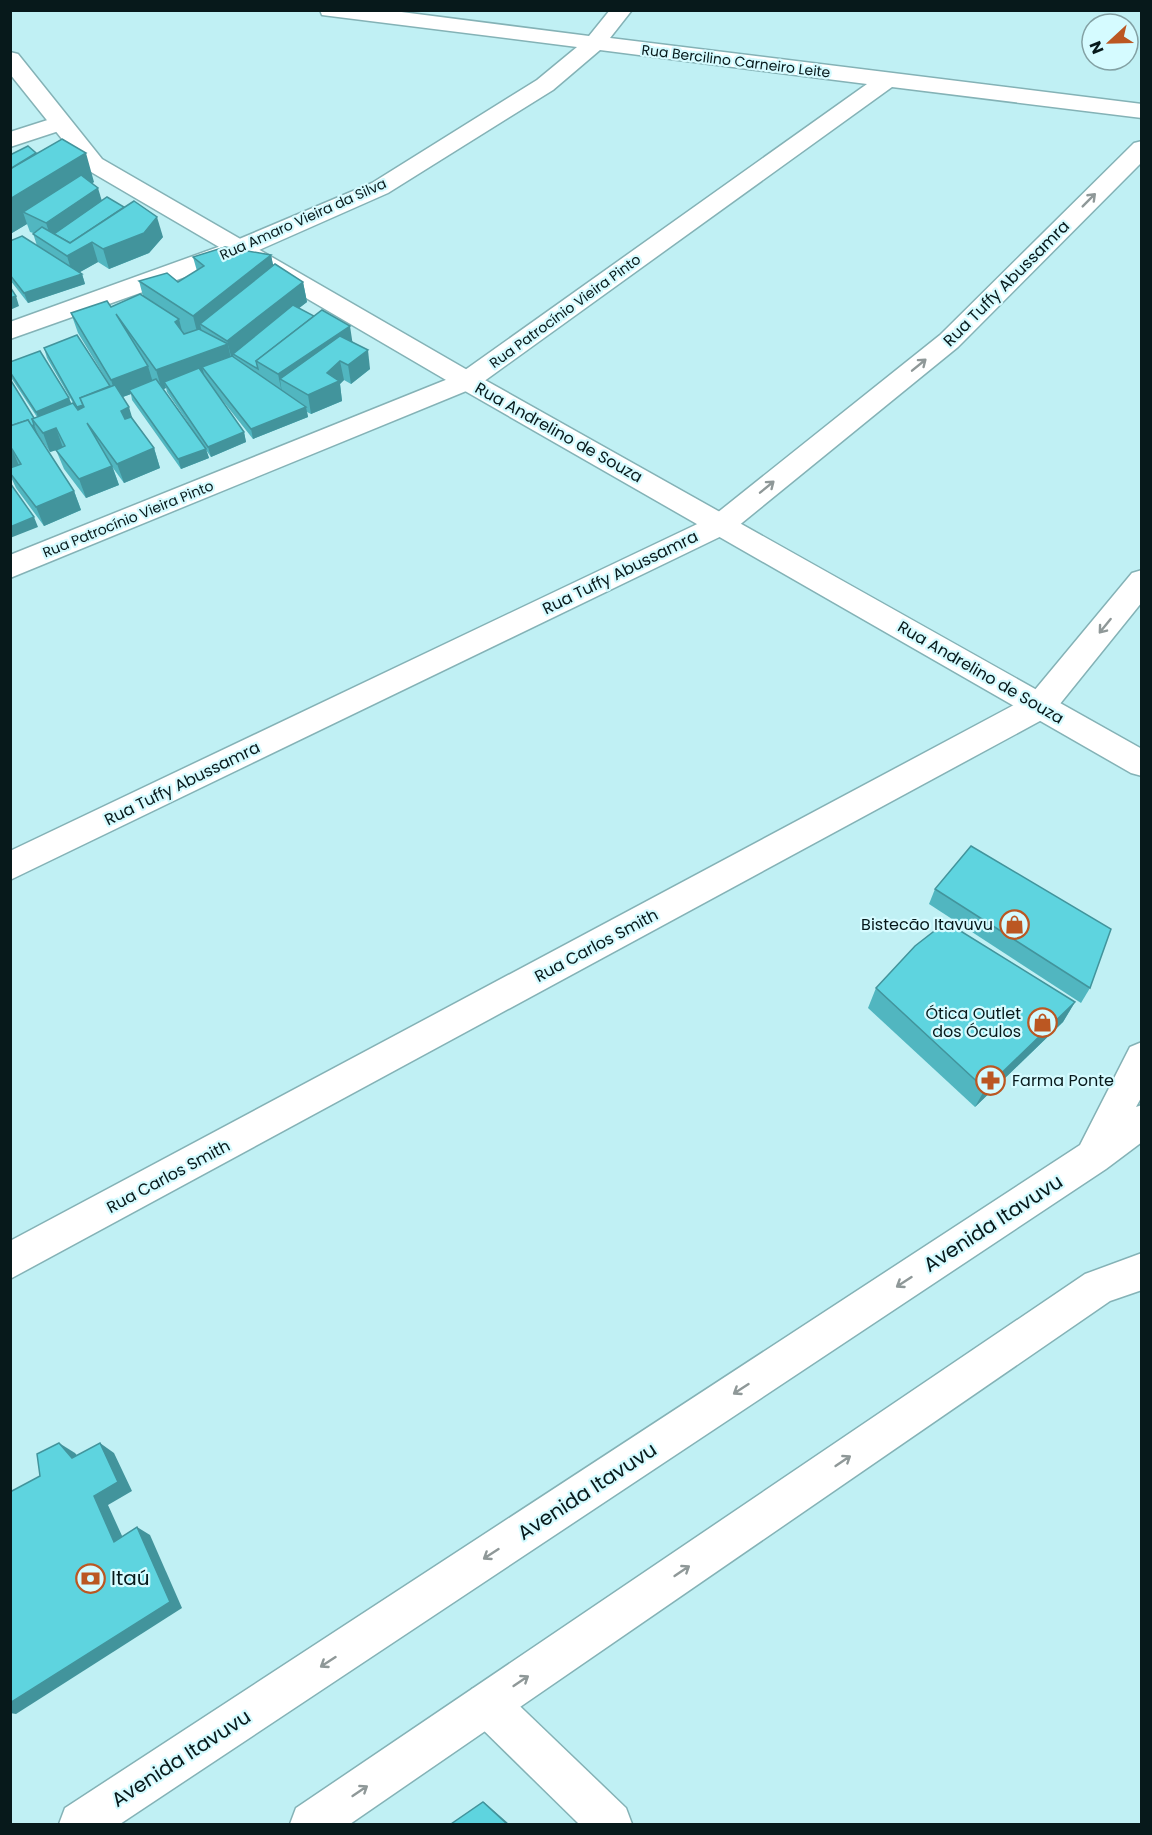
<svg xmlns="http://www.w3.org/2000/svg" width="1152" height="1835" font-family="Poppins,sans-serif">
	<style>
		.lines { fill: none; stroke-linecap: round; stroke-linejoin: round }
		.street-casing { stroke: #84b2b6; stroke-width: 3 }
		.secondary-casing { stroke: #84b2b6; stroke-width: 3 }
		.street { fill: #fff; fill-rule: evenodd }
		.secondary { fill: #fff; fill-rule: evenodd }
		.wall { fill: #51b6c0; fill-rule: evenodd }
		.shaded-wall { fill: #42949c }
		.building { fill: #5ed4df; stroke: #42949c; stroke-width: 1.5 }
		.oneway { stroke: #8f9898 }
		.labels { text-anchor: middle; stroke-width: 4.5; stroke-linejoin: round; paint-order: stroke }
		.far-street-label { font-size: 14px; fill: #07191b; stroke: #d5fbff }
		.street-label { font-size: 16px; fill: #07191b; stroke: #d5fbff }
		.poi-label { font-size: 16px; fill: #07191b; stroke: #d5fbff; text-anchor: end }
		.near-street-label { font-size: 20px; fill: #07191b; stroke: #d5fbff }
		.near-poi-label { font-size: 20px; fill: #07191b; stroke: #d5fbff; text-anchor: start }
	</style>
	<rect width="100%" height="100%" fill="#c0f0f4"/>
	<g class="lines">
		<defs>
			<g id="street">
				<path d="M320,10H386L589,36L610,10H632L610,38L1142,104V118L892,87L476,387L10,578V555L458,375L867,84L600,50L553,90L388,193L250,254L10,339V322L232,242L372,183L537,80L577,47L330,16L322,15Z"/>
				<path d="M60,116L68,118L71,123L68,128L10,147V132Z"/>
				<path d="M1142,141V162L958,347L732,531L10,880V851L712,517L940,335L1134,143Z"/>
				<path d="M1142,570V602L1051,715L10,1279V1241L1029,697L1132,573Z"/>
				<path d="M487,1683L502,1689L626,1808L632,1824H579L472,1719L466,1704L472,1689Z"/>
			</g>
			<g id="secondary">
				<path d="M10,52L18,54L102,159L476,375L1142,749V776L1131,773L458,387L86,169L10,74Z"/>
				<path d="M1142,1042V1096L1136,1107L1142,1105V1142L1106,1169L120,1824H59L65,1808L1080,1145L1130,1047Z"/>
				<path d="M1142,1253V1290L1110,1301L350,1824H290L296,1808L1085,1274Z"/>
			</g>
		</defs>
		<use href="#street" class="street-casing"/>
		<use href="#secondary" class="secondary-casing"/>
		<use href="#street" class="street"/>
		<use href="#secondary" class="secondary"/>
	</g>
	<g class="wall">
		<path d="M36,153L94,182L92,183L102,201L163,237L149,253L109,269L98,262L80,272L82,274L85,284L28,303L10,280V241L37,246L33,233L30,232L27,224L12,233H10V155Z"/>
		<path d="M271,255L273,266L303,282L307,302L299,308L353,342L370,369L351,384L344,380L340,384L342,401L311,414L307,412L308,417L253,439L211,386L244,432L246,442L211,457L206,450L209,458L181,469L132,400L131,394L123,397L132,418L154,448L160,468L124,483L113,468L119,485L86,498L64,469L56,450L50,452L38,435H37L74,491L81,510L44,526L16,488L10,475V379L34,418L37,417L10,376V362L69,398L71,403H73L47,358L44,348L109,384L78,333L71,313L111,307L143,296L139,281L178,282L197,271L193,257ZM166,388L167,392L193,430L163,389Z"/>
		<path d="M935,889L1090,988L1081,1003L929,904Z"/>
		<path d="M876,988L1075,1002L1063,1022L975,1107L868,1008Z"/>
	</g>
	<g class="shaded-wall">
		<path d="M86,153L94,182L36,218L23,212L27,224L12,233L10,230V189Z"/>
		<path d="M98,188L104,208L51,238L46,223Z"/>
		<path d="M157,217L163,237L149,253L109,269L103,249Z"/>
		<path d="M92,242L98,262L73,276L67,256Z"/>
		<path d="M271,255L277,283L200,324L204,341L200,344L193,316Z"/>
		<path d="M82,274L85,284L28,303L24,293Z"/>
		<path d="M303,282L307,302L237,356L233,354L234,358L232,360L227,341Z"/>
		<path d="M16,296L19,306L10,310V298Z"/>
		<path d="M179,319L184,339L175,322Z"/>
		<path d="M350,326L353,346L280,379L282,393L278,374Z"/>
		<path d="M228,344L232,364L202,367L204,374L167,388L164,382L166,388L162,390L156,370Z"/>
		<path d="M368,350L370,369L351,384L348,365Z"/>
		<path d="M340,361L344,380L340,384L342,401L311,414L308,395L327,373Z"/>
		<path d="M148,366L154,386L129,390L131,394L117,399L111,380Z"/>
		<path d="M69,398L73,408L40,422L36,412Z"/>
		<path d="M83,405L86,415L81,417L77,407Z"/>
		<path d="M129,407L135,427L127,430L121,411Z"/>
		<path d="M306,407L308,417L253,439L251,429Z"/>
		<path d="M34,425L38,435L10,446V434Z"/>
		<path d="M56,428L63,448L50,452L43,433Z"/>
		<path d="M244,432L246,442L211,457L208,447Z"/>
		<path d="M154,448L160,468L124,483L117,464Z"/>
		<path d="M10,449H12L20,468H10Z"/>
		<path d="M206,449L209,458L181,469L178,459Z"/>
		<path d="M112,466L119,485L86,498L79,479Z"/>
		<path d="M74,491L81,510L44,526L36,507Z"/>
		<path d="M34,517L38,527L10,538V527Z"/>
		<path d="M1075,1002L1063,1022L975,1107L985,1089Z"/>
		<path d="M59,1443L75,1453L87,1467L72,1458Z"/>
		<path d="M100,1443L114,1453L132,1491L108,1505L128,1549L114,1542L94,1496Z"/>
		<path d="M137,1527L150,1535L182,1608L16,1714L10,1713V1703Z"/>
		<path d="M483,1802H484L509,1824H507Z"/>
	</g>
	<g class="building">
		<path d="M62,139L86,153L10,199V169Z"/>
		<path d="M28,146L36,153L10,169V155Z"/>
		<path d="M81,175L98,188L46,223L23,212Z"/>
		<path d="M107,197L124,207L70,243L54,234Z"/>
		<path d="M134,201L157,217L144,233L103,249L92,242L67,256L33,234L42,227L70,243Z"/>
		<path d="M22,236L82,274L24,293L10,275V241Z"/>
		<path d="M225,247L271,255L193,316L139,281L167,273L178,282L204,266L193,257Z"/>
		<path d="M275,264L303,282L227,341L200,324Z"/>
		<path d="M10,287L16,296L10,298Z"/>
		<path d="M140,294L179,319L175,322L184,334L199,329L228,344L156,370L116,314L148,366L111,380L71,313L107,301L111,307Z"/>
		<path d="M293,305L314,316L256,361L258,369L233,354Z"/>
		<path d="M322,310L350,326L278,374L256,361Z"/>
		<path d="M77,335L110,386L80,398L83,405L77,407L44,348Z"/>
		<path d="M340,336L368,350L348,365L340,361L327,373L339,381L308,395L280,379Z"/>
		<path d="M40,351L69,398L36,412L10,372V362Z"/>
		<path d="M232,356L306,407L251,429L202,367Z"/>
		<path d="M199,368L244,432L208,447L164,382Z"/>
		<path d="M10,379L34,418L32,419L34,425L31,426L28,420L10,426Z"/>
		<path d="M156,379L206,449L178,459L129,390Z"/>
		<path d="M115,385L129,407L121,411L125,419L131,417L154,448L117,464L87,423L112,466L79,479L56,450L65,446L56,428L43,433L32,419L73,403L78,410L84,407L80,398Z"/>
		<path d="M28,420L74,491L36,507L10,473V468L21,464L12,449H10V426Z"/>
		<path d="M10,483L34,517L10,527Z"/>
		<path d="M971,846L1111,929L1090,988L935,889Z"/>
		<path d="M946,922L1075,1002L985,1089L876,988L915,946Z"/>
		<path d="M59,1443L72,1458L100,1443L118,1482L94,1496L114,1542L137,1527L170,1602L10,1703V1492L40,1476L37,1454Z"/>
		<path d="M483,1802L507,1824H451Z"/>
	</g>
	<defs><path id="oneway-shaft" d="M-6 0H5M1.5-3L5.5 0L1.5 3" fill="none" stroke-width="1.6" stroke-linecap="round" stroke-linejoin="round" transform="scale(1.5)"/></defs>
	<g class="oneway">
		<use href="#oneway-shaft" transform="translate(1089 200) rotate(-45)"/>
		<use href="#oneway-shaft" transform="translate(919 365) rotate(-39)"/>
		<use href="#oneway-shaft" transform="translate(767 487) rotate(-39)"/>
		<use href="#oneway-shaft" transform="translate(1105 626) rotate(129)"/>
		<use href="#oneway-shaft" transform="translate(904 1282) rotate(147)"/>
		<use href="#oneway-shaft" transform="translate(741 1389) rotate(147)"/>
		<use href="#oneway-shaft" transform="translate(843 1461) rotate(-34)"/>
		<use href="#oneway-shaft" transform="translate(491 1554) rotate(147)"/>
		<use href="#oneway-shaft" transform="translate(682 1571) rotate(-34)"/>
		<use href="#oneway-shaft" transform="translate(328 1662) rotate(147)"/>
		<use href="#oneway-shaft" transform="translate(521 1681) rotate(-34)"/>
		<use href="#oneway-shaft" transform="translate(360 1791) rotate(-34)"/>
	</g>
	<defs>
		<symbol id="shop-ring" viewBox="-11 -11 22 22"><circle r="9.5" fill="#d5fbff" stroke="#bb5722" stroke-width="1.5"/><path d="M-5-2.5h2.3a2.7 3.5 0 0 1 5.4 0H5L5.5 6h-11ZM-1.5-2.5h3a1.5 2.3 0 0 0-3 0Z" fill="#bb5722"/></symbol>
		<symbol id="pharmacy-ring" viewBox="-11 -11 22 22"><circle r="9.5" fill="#d5fbff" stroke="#bb5722" stroke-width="1.5"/><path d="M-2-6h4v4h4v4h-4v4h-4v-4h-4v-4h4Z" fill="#bb5722"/></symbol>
		<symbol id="bank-ring" viewBox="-11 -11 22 22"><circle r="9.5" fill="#d5fbff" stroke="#bb5722" stroke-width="1.5"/><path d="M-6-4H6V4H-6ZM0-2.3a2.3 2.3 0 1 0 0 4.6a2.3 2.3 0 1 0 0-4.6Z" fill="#bb5722"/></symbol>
	</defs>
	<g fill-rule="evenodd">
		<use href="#shop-ring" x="998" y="908" width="33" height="33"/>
		<use href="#shop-ring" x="1026" y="1006" width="33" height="33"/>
		<use href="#pharmacy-ring" x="974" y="1064" width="33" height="33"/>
		<use href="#bank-ring" x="74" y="1562" width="33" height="33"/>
	</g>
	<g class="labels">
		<g class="far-street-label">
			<text transform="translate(736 61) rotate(7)" y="5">Rua Bercilino Carneiro Leite</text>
			<text transform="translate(303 219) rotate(-24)" y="5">Rua Amaro Vieira da Silva</text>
			<text transform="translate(565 311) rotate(-36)" y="5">Rua Patrocínio Vieira Pinto</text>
			<text transform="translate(128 519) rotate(-22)" y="5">Rua Patrocínio Vieira Pinto</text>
		</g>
		<g class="street-label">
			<text transform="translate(1006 283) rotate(-45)" y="6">Rua Tuffy Abussamra</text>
			<text transform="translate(559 432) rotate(29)" y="6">Rua Andrelino de Souza</text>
			<text transform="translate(620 572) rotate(-26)" y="6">Rua Tuffy Abussamra</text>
			<text transform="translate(981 672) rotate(30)" y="6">Rua Andrelino de Souza</text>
			<text transform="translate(182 783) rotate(-26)" y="6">Rua Tuffy Abussamra</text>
			<text transform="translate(596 945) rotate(-28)" y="6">Rua Carlos Smith</text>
			<text transform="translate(168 1176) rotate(-28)" y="6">Rua Carlos Smith</text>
		</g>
		<g class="poi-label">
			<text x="993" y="930">Bistecão Itavuvu</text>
			<text x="1021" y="1019">Ótica Outlet<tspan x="1021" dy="18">dos Óculos</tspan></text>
			<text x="1012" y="1086" text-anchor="start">Farma Ponte</text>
		</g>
		<g class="near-street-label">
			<text transform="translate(993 1223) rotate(-33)" y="7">Avenida Itavuvu</text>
			<text transform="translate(587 1491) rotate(-33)" y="7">Avenida Itavuvu</text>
			<text transform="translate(181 1758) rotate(-33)" y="7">Avenida Itavuvu</text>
		</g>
		<g class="near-poi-label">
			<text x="111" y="1585">Itaú</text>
		</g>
	</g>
	<rect width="1152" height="1835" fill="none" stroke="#07191b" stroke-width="24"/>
	<g transform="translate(1110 42) rotate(248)"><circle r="28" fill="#d5fbff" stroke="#83a1a4" stroke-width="1.5"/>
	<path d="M0-4.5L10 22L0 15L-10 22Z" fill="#bb5722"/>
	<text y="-9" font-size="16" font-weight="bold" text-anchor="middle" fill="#07191b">N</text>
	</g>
</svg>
